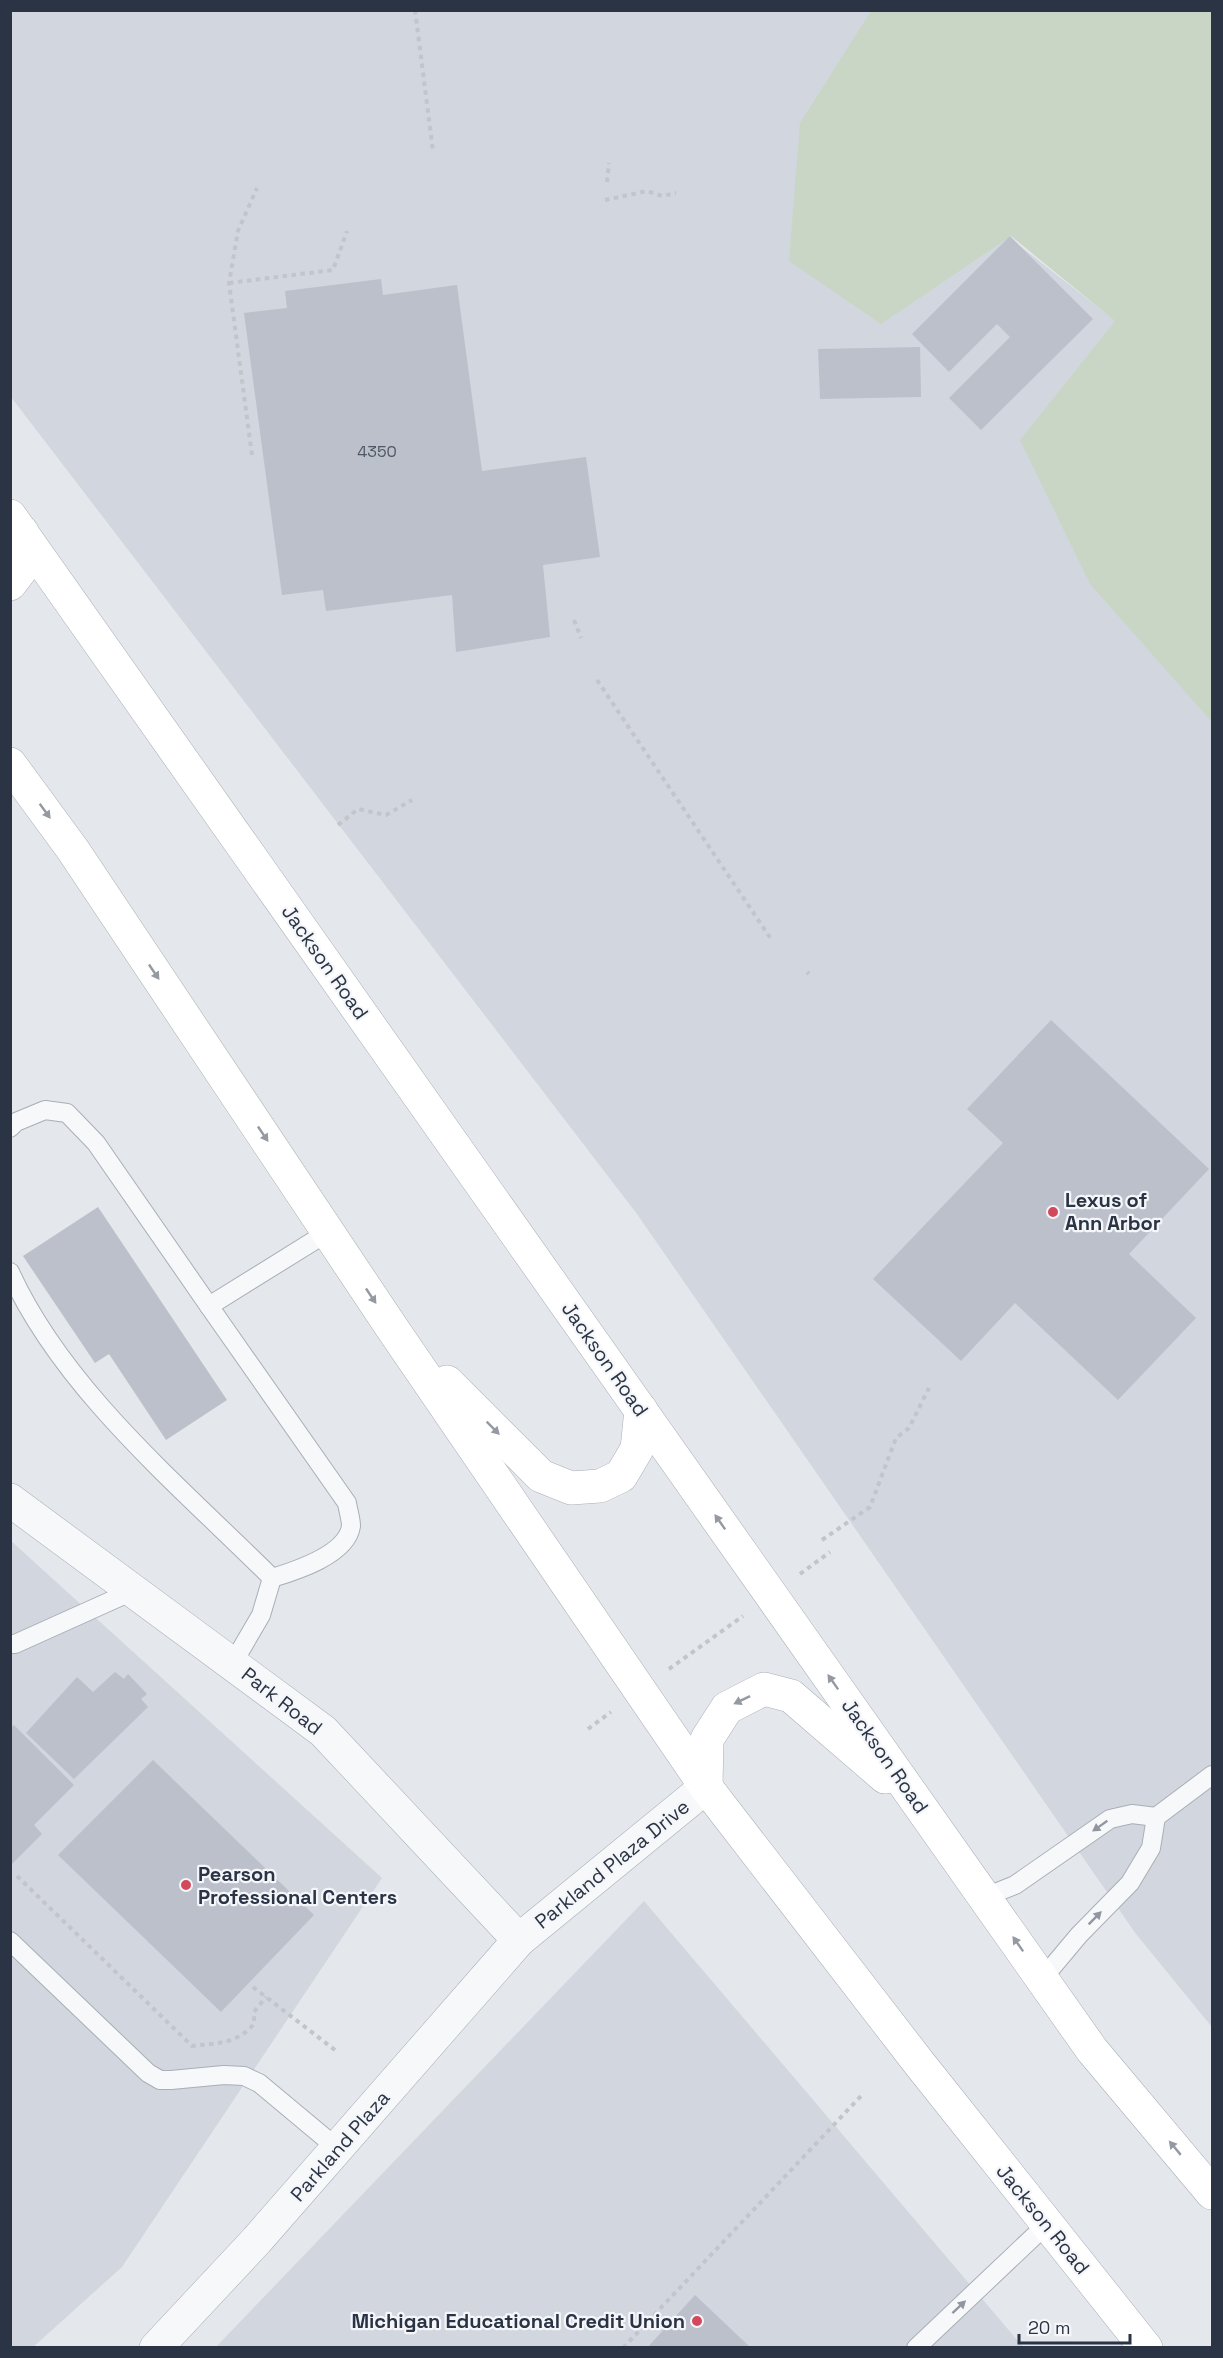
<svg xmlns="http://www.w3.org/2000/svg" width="1223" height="2358" font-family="'Space Grotesk',sans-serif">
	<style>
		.built { fill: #d2d6de }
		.green { fill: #c9d6c5 }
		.building { fill: #bbc0ca }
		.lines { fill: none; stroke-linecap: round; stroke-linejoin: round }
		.service-casing { stroke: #a9aeb7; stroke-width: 20 }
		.minor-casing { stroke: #a9aeb7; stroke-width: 34 }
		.secondary-casing { stroke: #a9aeb7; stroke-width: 34 }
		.path { stroke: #c2c5cb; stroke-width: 4; stroke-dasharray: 4.5 4.5; stroke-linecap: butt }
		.service { stroke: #f7f8fa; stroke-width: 18 }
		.minor { stroke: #f7f8fa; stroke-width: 33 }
		.secondary { stroke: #fff; stroke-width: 33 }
		.oneway { fill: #959aa2 }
		.oneway2 { fill: #9196a0 }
		.poi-dot { fill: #d1495b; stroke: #f4f6f9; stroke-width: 2 }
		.labels { text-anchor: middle; stroke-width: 4.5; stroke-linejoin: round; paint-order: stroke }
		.number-label { font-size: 16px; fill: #4f5766 }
		.street-label { font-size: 20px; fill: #2b3445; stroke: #f4f6f9 }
		.poi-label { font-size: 20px; font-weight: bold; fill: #2b3445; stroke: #f4f6f9; text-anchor: start }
	</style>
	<rect width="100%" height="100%" fill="#e4e7ec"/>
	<g class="built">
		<path d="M11,10L885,11L921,168L1212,397V2027L1136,1934L637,1214L11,397Z"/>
		<path d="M10,1540L382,1878L122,2267L32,2348L10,2347Z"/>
		<path d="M644,1901L1023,2347L215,2348Z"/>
	</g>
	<path class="green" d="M871,11H1212V722L1090,584L1020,440L1115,321L1011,236L881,324L789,261L800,123Z"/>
	<g class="building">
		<path d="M1010,236L1093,319L981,430L949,398L1010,337L997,324L949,372L912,334Z"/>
		<path d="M381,279L383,295L457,285L482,471L586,457L600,557L543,565L550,637L456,652L452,595L326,611L323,590L282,595L244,313L287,308L285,291Z"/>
		<path d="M920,347L921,397L820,399L818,349Z"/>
		<path d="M1051,1020L1209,1169L1129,1254L1196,1318L1118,1400L1015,1303L961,1361L873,1279L1003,1143L967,1109Z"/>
		<path d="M98,1207L227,1400L166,1440L109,1354L95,1363L23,1256Z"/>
		<path d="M115,1672L124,1679L128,1674L147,1694L141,1699L148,1707L74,1779L26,1733L77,1677L93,1692Z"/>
		<path d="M14,1725L74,1785L34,1825L42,1834L10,1866V1728Z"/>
		<path d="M153,1760L314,1915L221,2012L58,1855Z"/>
		<path d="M695,2295L751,2348H647Z"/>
	</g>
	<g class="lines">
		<defs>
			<g id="service">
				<path d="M10,1128L16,1122L45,1110L67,1113L96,1143L209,1306L328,1232"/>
				<path d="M10,1272C64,1391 181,1487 272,1578L261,1615L233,1663"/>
				<path d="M209,1306L347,1503C348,1510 351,1519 351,1526C347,1555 295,1571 272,1578"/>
				<path d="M10,1644H15L135,1590"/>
				<path d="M985,1897L1015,1885L1110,1819L1132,1814L1156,1817"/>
				<path d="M10,1941L148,2073L160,2080H171L224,2075L244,2076L259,2083L337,2148"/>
				<path d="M1043,1978L1079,1935L1130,1883L1151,1848L1156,1817L1212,1775"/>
				<path d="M916,2348L1047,2224"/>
			</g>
			<g id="minor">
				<path d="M10,1500L323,1731L519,1940"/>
				<path d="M156,2348L257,2240L519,1940L706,1787"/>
			</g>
			<g id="secondary">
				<path d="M10,516L1092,2050L1212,2193"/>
				<path d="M10,584L20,571L22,532"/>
				<path d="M10,764L73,850L392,1328L706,1787L919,2063L1146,2348"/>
				<path d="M447,1382L541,1476L571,1488L600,1486L621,1476L637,1449L641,1410"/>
				<path d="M706,1787L707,1739L727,1708L764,1689L791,1696L885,1777"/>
			</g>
		</defs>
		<use href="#service" class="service-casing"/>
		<use href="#minor" class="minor-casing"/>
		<use href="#secondary" class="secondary-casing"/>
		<g class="path">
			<path d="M415,10L433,151"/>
			<path d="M607,182L609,163"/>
			<path d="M605,200L647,191L662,196L676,193"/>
			<path d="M229,283L333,270L347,231"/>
			<path d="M252,455L229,283L238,231L257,188"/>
			<path d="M574,620L581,638"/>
			<path d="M597,680L771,939"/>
			<path d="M338,825L358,809L386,815L412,800"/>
			<path d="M807,972L809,974"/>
			<path d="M822,1540L870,1507L896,1438L909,1428L929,1388"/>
			<path d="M800,1574L830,1552"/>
			<path d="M669,1669L743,1616"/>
			<path d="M588,1729L611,1712"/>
			<path d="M17,1876L192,2046C217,2043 237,2044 254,2024V2012L266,1997"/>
			<path d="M253,1987L335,2050"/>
			<path d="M623,2348L861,2096"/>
		</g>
		<use href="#service" class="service"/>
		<use href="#minor" class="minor"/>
		<use href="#secondary" class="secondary"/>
	</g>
	<defs><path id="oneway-solid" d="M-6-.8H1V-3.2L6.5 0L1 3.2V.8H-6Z" transform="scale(1.5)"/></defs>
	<g class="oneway">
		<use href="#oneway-solid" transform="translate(45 811) rotate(54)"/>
		<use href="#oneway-solid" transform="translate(154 972) rotate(56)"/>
		<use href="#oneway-solid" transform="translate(263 1134) rotate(56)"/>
		<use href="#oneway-solid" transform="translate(371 1296) rotate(56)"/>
		<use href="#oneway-solid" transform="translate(493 1428) rotate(45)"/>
		<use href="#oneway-solid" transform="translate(720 1522) rotate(-125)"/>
		<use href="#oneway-solid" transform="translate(833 1682) rotate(-125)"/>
		<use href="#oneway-solid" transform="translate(742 1700) rotate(154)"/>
		<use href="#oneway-solid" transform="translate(1018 1944) rotate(-125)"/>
		<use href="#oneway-solid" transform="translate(1175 2148) rotate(-130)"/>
	</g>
	<g class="oneway2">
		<use href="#oneway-solid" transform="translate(1100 1826) rotate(145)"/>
		<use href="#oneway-solid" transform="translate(1095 1918) rotate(-45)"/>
		<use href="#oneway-solid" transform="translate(959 2307) rotate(-43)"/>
	</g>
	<g class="poi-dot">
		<circle cx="1053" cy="1212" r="6"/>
		<circle cx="186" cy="1885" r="6"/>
		<circle cx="697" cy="2321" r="6"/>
	</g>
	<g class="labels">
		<g class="number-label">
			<text x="377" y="457">4350</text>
		</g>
		<g class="street-label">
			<text transform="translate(325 962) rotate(55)" y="7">Jackson Road</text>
			<text transform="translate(605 1359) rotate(55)" y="7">Jackson Road</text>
			<text transform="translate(282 1701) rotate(38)" y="7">Park Road</text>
			<text transform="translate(885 1756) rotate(55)" y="7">Jackson Road</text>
			<text transform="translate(612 1864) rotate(-39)" y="7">Parkland Plaza Drive</text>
			<text transform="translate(340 2146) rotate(-49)" y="7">Parkland Plaza</text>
			<text transform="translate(1043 2219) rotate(51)" y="7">Jackson Road</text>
		</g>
		<g class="poi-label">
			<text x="1065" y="1207">Lexus of<tspan x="1065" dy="23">Ann Arbor</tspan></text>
			<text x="198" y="1881">Pearson<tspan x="198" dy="23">Professional Centers</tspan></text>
			<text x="685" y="2328" text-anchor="end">Michigan Educational Credit Union</text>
		</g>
	</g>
	<rect width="1223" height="2358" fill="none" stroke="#2b3445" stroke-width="24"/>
	<path d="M1019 2334v9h111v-9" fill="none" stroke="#2b3445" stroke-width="3"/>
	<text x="1028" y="2334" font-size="18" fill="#2b3445" stroke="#f4f6f9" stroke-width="4.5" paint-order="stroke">20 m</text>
</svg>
